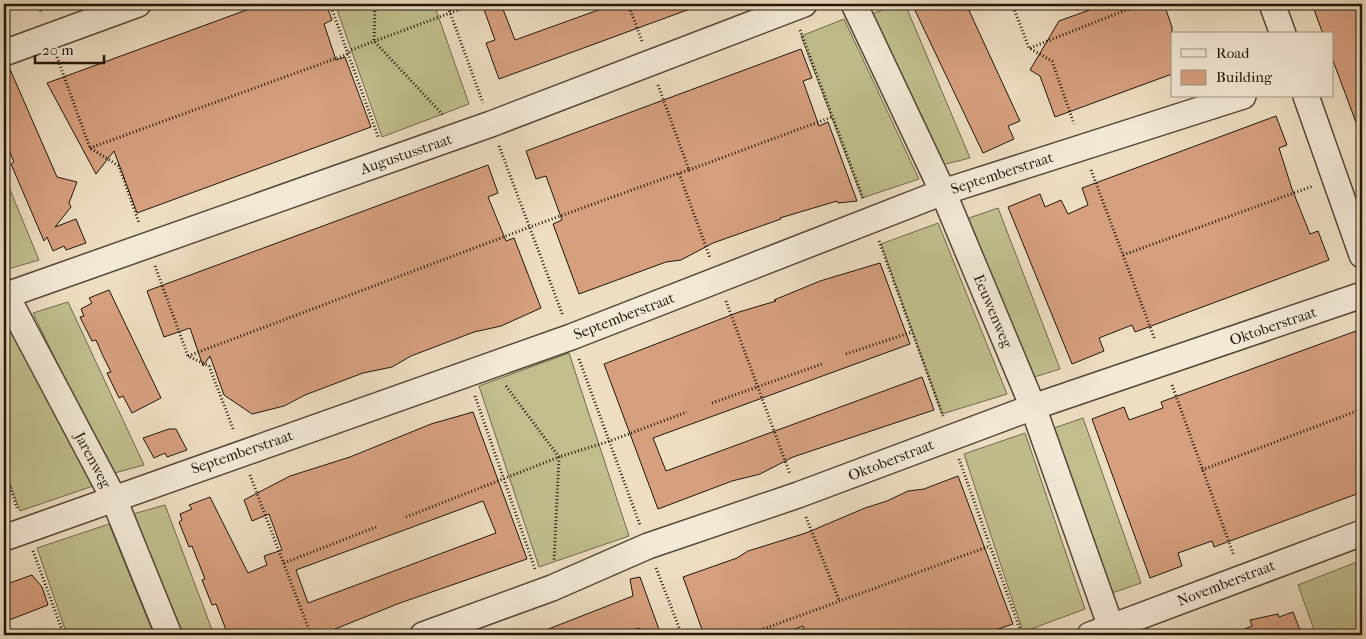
<svg xmlns="http://www.w3.org/2000/svg" width="1366" height="639" font-family="'IM FELL French Canon',serif">
	<style>
		.grass { fill: #c0be8d; stroke: #706a4c }
		.building { fill: #d69f7e; stroke: #21170a; fill-rule: evenodd }
		.lines { fill: none; stroke-linecap: round; stroke-linejoin: round }
		.minor-casing { stroke: #544838; stroke-width: 28 }
		.path { stroke: #21170a; stroke-width: 3; stroke-dasharray: 1 2.5; stroke-linecap: butt }
		.minor { stroke: #f3e9d7; stroke-width: 25 }
		.labels { text-anchor: middle; stroke-width: 4; stroke-linejoin: round; paint-order: stroke }
		.street-label { font-size: 15px; fill: #21170a; stroke: #f3e9d7 }
	</style>
	<rect width="100%" height="100%" fill="#edddc1"/>
	<filter id="stains"><feTurbulence type="fractalNoise" baseFrequency=".004" numOctaves="4"/><feColorMatrix values="0 0 0 0 .2 0 0 0 0 .09 0 0 0 0 .02 0 0 0 .5 -.17"/></filter>
	<radialGradient id="worn" r=".72"><stop offset=".6" stop-color="#630" stop-opacity="0"/><stop offset="1" stop-color="#630" stop-opacity=".3"/></radialGradient>
	<g class="grass">
		<path d="M335,4H434L469,104L382,137Z"/>
		<path d="M898,4H905L970,158L942,165L872,14Z"/>
		<path d="M844,19L919,179L862,198L801,36Z"/>
		<path d="M4,175L39,260L8,269L4,258Z"/>
		<path d="M998,208L1060,369L1031,378L966,219Z"/>
		<path d="M938,223L1007,394L942,414L881,244Z"/>
		<path d="M68,302L144,465L111,474L33,313Z"/>
		<path d="M7,324L93,486L20,511L4,468V325Z"/>
		<path d="M569,353L629,536L539,567L479,386Z"/>
		<path d="M1083,418L1141,583L1112,593L1054,428Z"/>
		<path d="M1025,433L1085,609L1023,632L964,454Z"/>
		<path d="M165,505L214,635H179L133,514Z"/>
		<path d="M109,524L154,635H67L37,548Z"/>
		<path d="M1362,560V635H1316L1298,585Z"/>
	</g>
	<g class="building">
		<path d="M263,4H326L332,20L324,24L336,60L345,57L371,127L137,213L114,151L96,174L47,83Z"/>
		<path d="M482,4H501L515,40L615,4H698V6L499,79L486,43L495,40Z"/>
		<path d="M912,4H966L1020,121L1008,126L1014,139L983,153Z"/>
		<path d="M1106,4H1164L1172,27V74L1055,117L1040,76L1030,70L1059,21Z"/>
		<path d="M1312,4H1362V133H1360L1332,58V34H1323Z"/>
		<path d="M801,49L812,78L803,81L819,126L828,122L857,201L838,203L837,201L780,218L781,219L713,243L681,260L666,262L579,294L553,224L562,220L546,176L536,179L526,151Z"/>
		<path d="M4,67H9L57,177L77,182L69,203L71,207L55,227L76,219L86,243L66,250L64,246L53,251L47,237L44,241L11,164L14,162L4,138Z"/>
		<path d="M1276,116L1287,145L1279,148L1292,189L1310,234L1318,231L1329,260L1135,332L1132,325L1099,338L1104,351L1072,364L1008,207L1040,194L1045,207L1061,200L1068,214L1088,205L1082,188Z"/>
		<path d="M488,165L498,193L488,197L506,241L514,238L541,308L501,326L474,332L411,356L392,367L363,373L305,395L284,406L252,414L224,395L210,356L203,366L190,328L164,337L147,291Z"/>
		<path d="M880,263L910,344L653,438L666,471L922,377L934,410L793,457L760,474L732,481L658,509L604,364L739,312L776,301L774,300L820,281Z"/>
		<path d="M109,290L161,398L132,413L123,396L119,398L107,373L111,372L103,356L96,340L92,341L80,317L84,316L81,309L92,303L89,298Z"/>
		<path d="M1356,331L1362,350V492L1214,547L1212,541L1178,553L1182,566L1150,578L1092,419L1124,407L1129,420L1163,408L1161,402Z"/>
		<path d="M473,412L527,559L400,603L320,635H228L216,604L212,605L202,580L205,579L192,546L189,547L179,522L182,520L180,514L192,509L189,505L210,497L248,573L267,565L264,556L282,550L269,514L252,521L244,500L290,476L350,457L431,424ZM483,501L496,533L308,603L296,570Z"/>
		<path d="M169,429H176L187,450L167,457L165,453L154,458L143,438Z"/>
		<path d="M958,476L1013,624L980,635H805L803,626L779,635H704L683,577L737,558L748,551L806,533L865,508L887,501L908,491L924,489Z"/>
		<path d="M32,575L42,587L48,605L4,622V585Z"/>
		<path d="M640,577L661,635H640L639,628L620,635H533L633,596L630,579Z"/>
		<path d="M1293,612L1302,635H1235V633L1252,626L1250,620L1278,614L1279,617Z"/>
	</g>
	<g class="lines">
		<defs>
			<g id="minor">
				<path d="M854,4L943,192L1033,407L1111,627"/>
				<path d="M1272,4L1283,34"/>
				<path d="M4,53L138,4"/>
				<path d="M1306,96L1362,255"/>
				<path d="M4,291L113,497L169,635"/>
				<path d="M4,296L491,124L804,4"/>
				<path d="M4,538L571,337L943,192L1243,96"/>
				<path d="M423,635L552,588L648,546L798,495L1033,407L1362,295"/>
				<path d="M1090,635L1362,533"/>
			</g>
		</defs>
		<use href="#minor" class="minor-casing"/>
		<g class="path">
			<path d="M38,4L42,14"/>
			<path d="M330,4L379,139"/>
			<path d="M375,4L374,41L444,116"/>
			<path d="M447,4L483,103"/>
			<path d="M628,4L642,41"/>
			<path d="M1012,4L1029,48L1052,61L1074,124"/>
			<path d="M800,30L863,198"/>
			<path d="M1030,48L1141,4"/>
			<path d="M57,57L90,148L119,166L139,223"/>
			<path d="M658,85L689,170L679,173L710,258"/>
			<path d="M499,146L563,316"/>
			<path d="M90,148L348,54L351,50L474,4"/>
			<path d="M689,170L832,117"/>
			<path d="M1091,170L1155,340"/>
			<path d="M879,241L943,416"/>
			<path d="M1123,255L1313,186"/>
			<path d="M155,266L188,356L209,366L234,431"/>
			<path d="M726,301L790,474"/>
			<path d="M846,354L912,332"/>
			<path d="M188,356L530,227L679,173"/>
			<path d="M579,359L640,525"/>
			<path d="M1172,385L1234,556"/>
			<path d="M506,386L559,457L610,441L687,412"/>
			<path d="M475,396L535,569"/>
			<path d="M712,403L822,364"/>
			<path d="M959,459L1022,635"/>
			<path d="M1202,470L1362,409"/>
			<path d="M4,471L17,508"/>
			<path d="M250,475L311,635"/>
			<path d="M406,517L559,457L554,561"/>
			<path d="M806,517L839,600"/>
			<path d="M33,551L64,635"/>
			<path d="M284,563L376,527"/>
			<path d="M656,568L682,635"/>
			<path d="M747,635L990,546"/>
		</g>
		<use href="#minor" class="minor"/>
	</g>
	<g class="labels">
		<g class="street-label">
			<text transform="translate(406 154) rotate(-19)" y="5">Augustusstraat</text>
			<text transform="translate(1002 173) rotate(-18)" y="5">Septemberstraat</text>
			<text transform="translate(993 311) rotate(67)" y="5">Eeuwenweg</text>
			<text transform="translate(624 316) rotate(-21)" y="5">Septemberstraat</text>
			<text transform="translate(1273 326) rotate(-19)" y="5">Oktoberstraat</text>
			<text transform="translate(242 452) rotate(-19)" y="5">Septemberstraat</text>
			<text transform="translate(93 460) rotate(62)" y="5">Jarenweg</text>
			<text transform="translate(891 460) rotate(-21)" y="5">Oktoberstraat</text>
			<text transform="translate(1226 583) rotate(-21)" y="5">Novemberstraat</text>
		</g>
	</g>
	<rect width="1366" height="639" fill="none" stroke="#edddc1" stroke-width="20"/>
	<rect x="5" y="5" width="1356" height="629" fill="none" stroke="#21170a" stroke-width="2.5"/>
	<rect x="10" y="10" width="1346" height="619" fill="none" stroke="#21170a"/>
	<rect x="1171" y="32" width="162" height="65" fill="#f3e9d7" stroke="#9f9585"/>
	<rect x="1181" y="49" width="25" height="8" fill="#f3e9d7" stroke="#9f9585"/>
	<text x="1216" y="58" font-size="15" fill="#21170a">Road</text>
	<rect x="1181" y="70" width="25" height="15" fill="#d69f7e" stroke="#9f9585"/>
	<text x="1216" y="82" font-size="15" fill="#21170a">Building</text>
	<path d="M35 55v8h69v-8" fill="none" stroke="#21170a" stroke-width="2.5"/>
	<text x="42" y="55" font-size="15" fill="#21170a" stroke="#f3e9d7" stroke-width="4" paint-order="stroke">20 m</text>
	<rect width="100%" height="100%" filter="url(#stains)"/>
	<rect width="100%" height="100%" fill="url(#worn)"/>
</svg>
